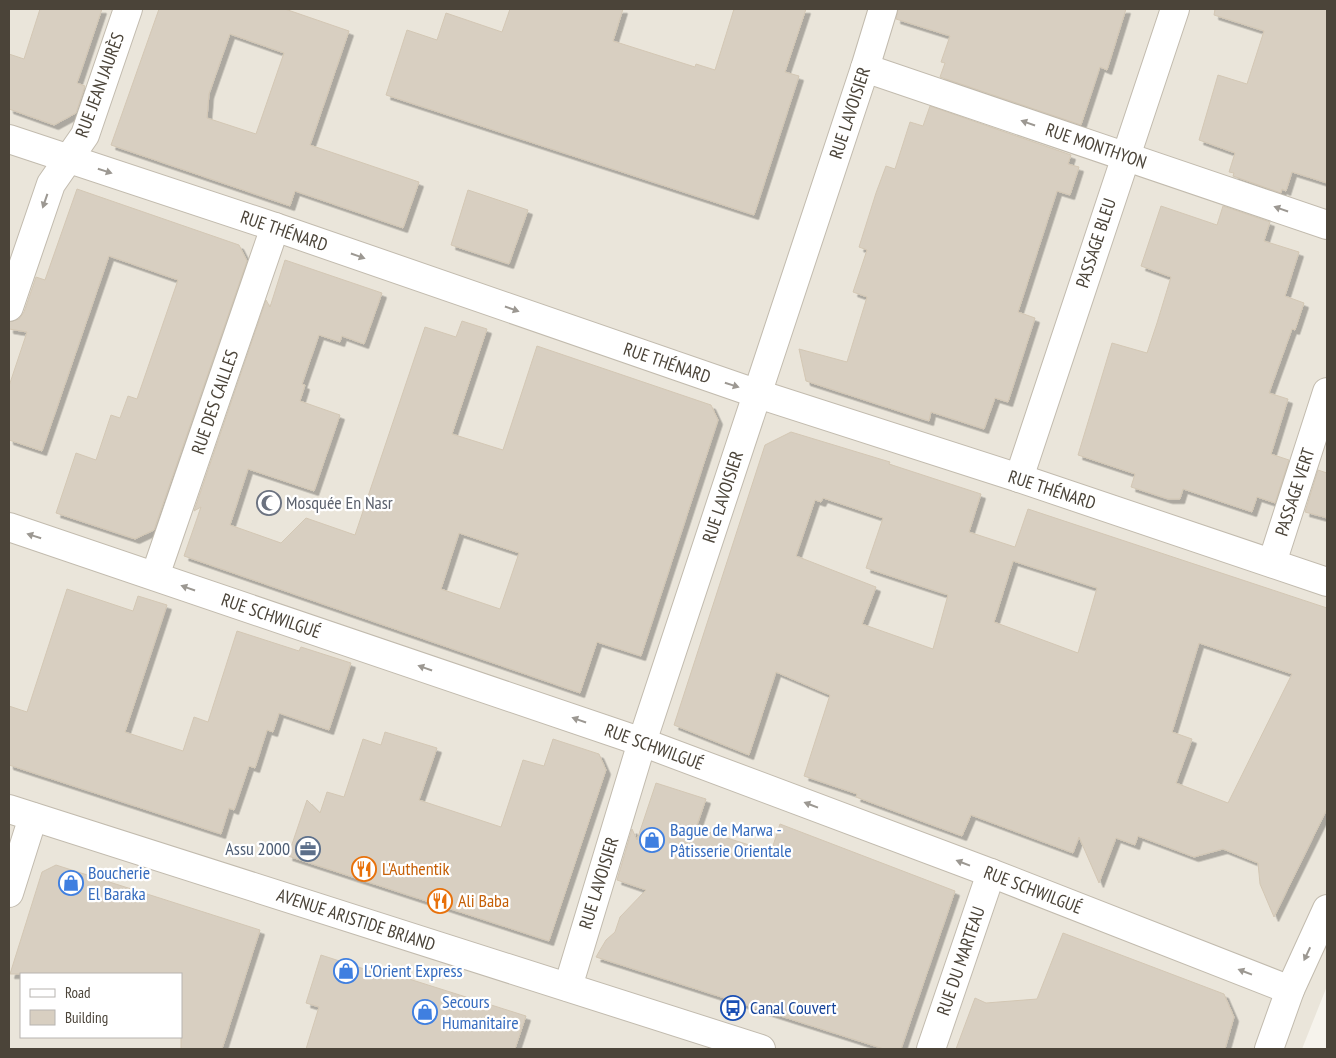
<svg xmlns="http://www.w3.org/2000/svg" width="1336" height="1058" font-family="'PT Sans Narrow',sans-serif">
	<style>
		.residential { fill: #eae5da; fill-rule: evenodd }
		.building { fill: #d8cfc1; stroke: #d3c7b4; fill-rule: evenodd; filter: url(#shadow) }
		.lines { fill: none; stroke-linecap: round; stroke-linejoin: round }
		.minor-casing { stroke: #c2bbae; stroke-width: 30 }
		.minor { stroke: #fff; stroke-width: 28 }
		.oneway { fill: #9c9892 }
		.labels { text-anchor: middle; stroke-width: 4.5; stroke-linejoin: round; paint-order: stroke }
		.street-label { font-size: 18px; fill: #4b4439; stroke: #fff }
		.worship-label { font-size: 18px; fill: #5b616d; stroke: #fff; text-anchor: start }
		.shop-label { font-size: 18px; fill: #366cbe; stroke: #fff; text-anchor: start }
		.service-label { font-size: 18px; fill: #4e5e75; stroke: #fff; text-anchor: end }
		.food-label { font-size: 18px; fill: #c56008; stroke: #fff; text-anchor: start }
		.transit-label { font-size: 18px; fill: #164399; stroke: #fff; text-anchor: start }
	</style>
	<defs>
		<filter id="shadow"><feDropShadow dx="4.5" dy="4.5" stdDeviation="0" flood-color="#0004"/></filter>
	</defs>
	<rect width="100%" height="100%" fill="#f6f3ec"/>
	<path class="residential" d="M9,9H1327V986L1302,1049H9ZM21,974H181V1037H21Z"/>
	<g class="building">
		<path d="M40,9H102L77,83L85,86L76,113L54,125L9,109V54L24,59Z"/>
		<path d="M159,9H285L349,31L310,145L419,182L403,228L295,191L290,206L111,145ZM230,34L284,53L256,134L207,118L209,94Z"/>
		<path d="M510,9H623L613,41L695,67L696,64L715,70L734,9H806L785,72L799,76L754,215L386,95L407,30L437,40L446,13L502,32Z"/>
		<path d="M898,9H1126L1107,70L1100,67L1081,125L940,77L945,63L941,62L950,36L896,19Z"/>
		<path d="M1215,9H1327V183L1292,172L1286,191L1282,189L1281,193L1233,176L1234,173L1229,172L1235,153L1199,140L1218,75L1247,84L1264,31L1214,15Z"/>
		<path d="M930,106L1071,155L1068,164L1079,167L1070,195L1057,191L1018,312L1035,318L1008,402L995,398L984,429L931,412L929,421L806,381L799,349L847,362L867,297L853,292L867,250L859,247L876,193L886,166L895,169L910,122L923,126Z"/>
		<path d="M77,189L239,245L247,261L154,530L135,539L56,513L76,453L96,460L111,415L120,418L128,396L137,399L178,280L109,256L42,451L9,440V386L27,332L9,329V322L19,319L24,312L36,277L45,280Z"/>
		<path d="M468,190L528,210L509,264L451,245Z"/>
		<path d="M1161,206L1217,225L1223,206L1270,222L1264,241L1299,252L1285,296L1304,303L1295,330L1292,329L1269,393L1288,399L1271,454L1289,460L1275,503L1257,497L1252,512L1183,489L1180,499H1168L1131,487L1135,474L1078,455L1112,343L1147,353L1157,323L1171,277L1141,266Z"/>
		<path d="M285,260L382,293L364,344L342,336L340,342L319,335L302,384L305,385L300,401L340,415L314,491L248,469L230,525L281,543L306,518L355,535L425,327L456,337L462,321L487,329L452,434L503,450L537,346L711,405L718,420L641,656L597,642L580,693L184,556L201,507L194,511L266,300L270,307ZM459,533L519,553L500,609L441,589Z"/>
		<path d="M791,432L890,462L889,464L981,494L969,532L1015,547L1028,509L1327,608V809L1274,917L1260,884L1258,863L1223,849L1194,857L1138,836L1135,845L1116,838L1099,883L1079,837L1073,853L971,815L962,836L856,797L857,794L804,776L830,695L776,672L749,755L674,725L765,445ZM823,498L883,518L866,568L948,595L933,649L862,624L876,587L796,556L815,500L821,502ZM1013,561L1097,588L1078,653L994,622ZM1199,643L1292,674L1228,803L1176,783L1192,739L1172,732Z"/>
		<path d="M1318,470L1327,473V518L1305,512Z"/>
		<path d="M67,589L133,611L138,596L167,605L125,732L183,751L194,717L208,722L237,631L299,651L301,647L351,663L329,730L279,713L273,732L267,730L255,768L249,766L234,810L229,808L221,834L9,765V706L27,712Z"/>
		<path d="M385,732L437,748L419,800L501,827L523,760L544,766L553,739L599,754L606,770L549,941L288,856L307,800L320,813L327,792L344,797L363,739L381,745Z"/>
		<path d="M656,783L706,799L696,828L771,852L780,824L955,891L901,1049H884L596,957L606,940L615,932L620,917L646,890L617,880L632,829L637,840Z"/>
		<path d="M56,865L260,930L222,1049H181V974H10L42,872Z"/>
		<path d="M1063,933L1224,994L1234,1017L1225,1049H956L975,998L986,1003L1037,999Z"/>
		<path d="M321,955L386,976L387,972L526,1016L515,1049H306L319,1007L306,1003Z"/>
	</g>
	<g class="lines">
		<defs>
			<g id="minor">
				<path d="M865,68L1327,225"/>
				<path d="M9,139L275,227L758,394L1019,478L1327,582"/>
				<path d="M9,307L51,184L85,135L128,9"/>
				<path d="M1019,478L1175,9"/>
				<path d="M9,527L642,742L991,873L1290,990"/>
				<path d="M1272,563L1327,392"/>
				<path d="M155,576L275,227"/>
				<path d="M9,809L761,1049"/>
				<path d="M9,893L33,817"/>
				<path d="M568,987L642,742L865,68L883,9"/>
				<path d="M931,1049L991,873"/>
				<path d="M1269,1049L1290,990L1327,909"/>
			</g>
		</defs>
		<use href="#minor" class="minor-casing"/>
		<use href="#minor" class="minor"/>
	</g>
	<defs><path id="oneway-solid" d="M-6-.8H1V-3.2L6.5 0L1 3.2V.8H-6Z" transform="scale(1.25)"/></defs>
	<g class="oneway">
		<use href="#oneway-solid" transform="translate(1028 123) rotate(-161)"/>
		<use href="#oneway-solid" transform="translate(105 171) rotate(18)"/>
		<use href="#oneway-solid" transform="translate(45 201) rotate(109)"/>
		<use href="#oneway-solid" transform="translate(1281 209) rotate(-161)"/>
		<use href="#oneway-solid" transform="translate(358 256) rotate(19)"/>
		<use href="#oneway-solid" transform="translate(512 309) rotate(19)"/>
		<use href="#oneway-solid" transform="translate(732 385) rotate(18)"/>
		<use href="#oneway-solid" transform="translate(34 536) rotate(-162)"/>
		<use href="#oneway-solid" transform="translate(188 588) rotate(-161)"/>
		<use href="#oneway-solid" transform="translate(425 668) rotate(-161)"/>
		<use href="#oneway-solid" transform="translate(579 720) rotate(-161)"/>
		<use href="#oneway-solid" transform="translate(811 805) rotate(-159)"/>
		<use href="#oneway-solid" transform="translate(963 863) rotate(-159)"/>
		<use href="#oneway-solid" transform="translate(1307 954) rotate(115)"/>
		<use href="#oneway-solid" transform="translate(1245 972) rotate(-159)"/>
	</g>
	<defs>
		<symbol id="mosque-ring" viewBox="-11 -11 22 22"><circle r="9.5" fill="#fff" stroke="#6b7280" stroke-width="1.5"/><path d="M3.5-4.9A6 6 0 1 0 3.5 4.9A5 5 0 1 1 3.5-4.9Z" fill="#6b7280"/></symbol>
		<symbol id="shop-ring" viewBox="-11 -11 22 22"><circle r="9.5" fill="#fff" stroke="#3f7fe0" stroke-width="1.5"/><path d="M-5-2.5h2.3a2.7 3.5 0 0 1 5.4 0H5L5.5 6h-11ZM-1.5-2.5h3a1.5 2.3 0 0 0-3 0Z" fill="#3f7fe0"/></symbol>
		<symbol id="office-ring" viewBox="-11 -11 22 22"><circle r="9.5" fill="#fff" stroke="#5c6f8a" stroke-width="1.5"/><path d="M-6-3h4V-5.5h4V-3h4V5H-6ZM-1-4.5V-3h2v-1.5ZM-6 0V1H6V0Z" fill="#5c6f8a"/></symbol>
		<symbol id="restaurant-ring" viewBox="-11 -11 22 22"><circle r="9.5" fill="#fff" stroke="#e8710a" stroke-width="1.5"/><path d="M-5-6h1v4h1v-4h1v4h1v-4h1v5L-1.5 .5V6h-2V.5L-5-1ZM5-6V6H3V1.5H1.5Q1.5-4 5-6Z" fill="#e8710a"/></symbol>
		<symbol id="bus-ring" viewBox="-11 -11 22 22"><circle r="9.5" fill="#fff" stroke="#1a4fb4" stroke-width="1.5"/><path d="M-5-6H5V4H4V6H2V4H-2V6H-4V4H-5ZM-3.5-4V0h7V-4ZM-3.5 1.2v1.5H-2V1.2ZM2 1.2v1.5H3.5V1.2Z" fill="#1a4fb4"/></symbol>
	</defs>
	<g fill-rule="evenodd">
		<use href="#mosque-ring" x="255" y="489" width="28" height="28"/>
		<use href="#shop-ring" x="638" y="826" width="28" height="28"/>
		<use href="#office-ring" x="294" y="835" width="28" height="28"/>
		<use href="#restaurant-ring" x="350" y="855" width="28" height="28"/>
		<use href="#shop-ring" x="57" y="869" width="28" height="28"/>
		<use href="#restaurant-ring" x="426" y="887" width="28" height="28"/>
		<use href="#shop-ring" x="332" y="957" width="28" height="28"/>
		<use href="#bus-ring" x="719" y="994" width="28" height="28"/>
		<use href="#shop-ring" x="411" y="998" width="28" height="28"/>
	</g>
	<g class="labels">
		<g class="street-label">
			<text transform="translate(100 85) rotate(-70)" y="6">RUE JEAN JAURÈS</text>
			<text transform="translate(850 113) rotate(-72)" y="6">RUE LAVOISIER</text>
			<text transform="translate(1096 146) rotate(19)" y="6">RUE MONTHYON</text>
			<text transform="translate(284 231) rotate(19)" y="6">RUE THÉNARD</text>
			<text transform="translate(1096 243) rotate(-72)" y="6">PASSAGE BLEU</text>
			<text transform="translate(667 363) rotate(19)" y="6">RUE THÉNARD</text>
			<text transform="translate(215 402) rotate(-71)" y="6">RUE DES CAILLES</text>
			<text transform="translate(1052 490) rotate(18)" y="6">RUE THÉNARD</text>
			<text transform="translate(1295 492) rotate(-72)" y="6">PASSAGE VERT</text>
			<text transform="translate(723 497) rotate(-72)" y="6">RUE LAVOISIER</text>
			<text transform="translate(271 616) rotate(19)" y="6">RUE SCHWILGUÉ</text>
			<text transform="translate(654 747) rotate(20)" y="6">RUE SCHWILGUÉ</text>
			<text transform="translate(599 883) rotate(-73)" y="6">RUE LAVOISIER</text>
			<text transform="translate(1033 890) rotate(21)" y="6">RUE SCHWILGUÉ</text>
			<text transform="translate(356 920) rotate(18)" y="6">AVENUE ARISTIDE BRIAND</text>
			<text transform="translate(961 961) rotate(-71)" y="6">RUE DU MARTEAU</text>
		</g>
		<g class="worship-label">
			<text x="286" y="509">Mosquée En Nasr</text>
		</g>
		<g class="shop-label">
			<text x="670" y="836">Bague de Marwa -<tspan x="670" dy="21">Pâtisserie Orientale</tspan></text>
			<text x="88" y="879">Boucherie<tspan x="88" dy="21">El Baraka</tspan></text>
			<text x="364" y="977">L'Orient Express</text>
			<text x="442" y="1008">Secours<tspan x="442" dy="21">Humanitaire</tspan></text>
		</g>
		<g class="service-label">
			<text x="290" y="855">Assu 2000</text>
		</g>
		<g class="food-label">
			<text x="382" y="875">L'Authentik</text>
			<text x="458" y="907">Ali Baba</text>
		</g>
		<g class="transit-label">
			<text x="750" y="1014">Canal Couvert</text>
		</g>
	</g>
	<rect width="1336" height="1058" fill="none" stroke="#4b4439" stroke-width="20"/>
	<rect x="20" y="973" width="162" height="65" fill="#ffffff" stroke="#b7b4b0"/>
	<rect x="30" y="989" width="25" height="8" fill="#ffffff" stroke="#b7b4b0"/>
	<text x="65" y="998" font-size="15" fill="#4b4439">Road</text>
	<rect x="30" y="1010" width="25" height="15" fill="#d8cfc1" stroke="#b7b4b0"/>
	<text x="65" y="1023" font-size="15" fill="#4b4439">Building</text>
</svg>
